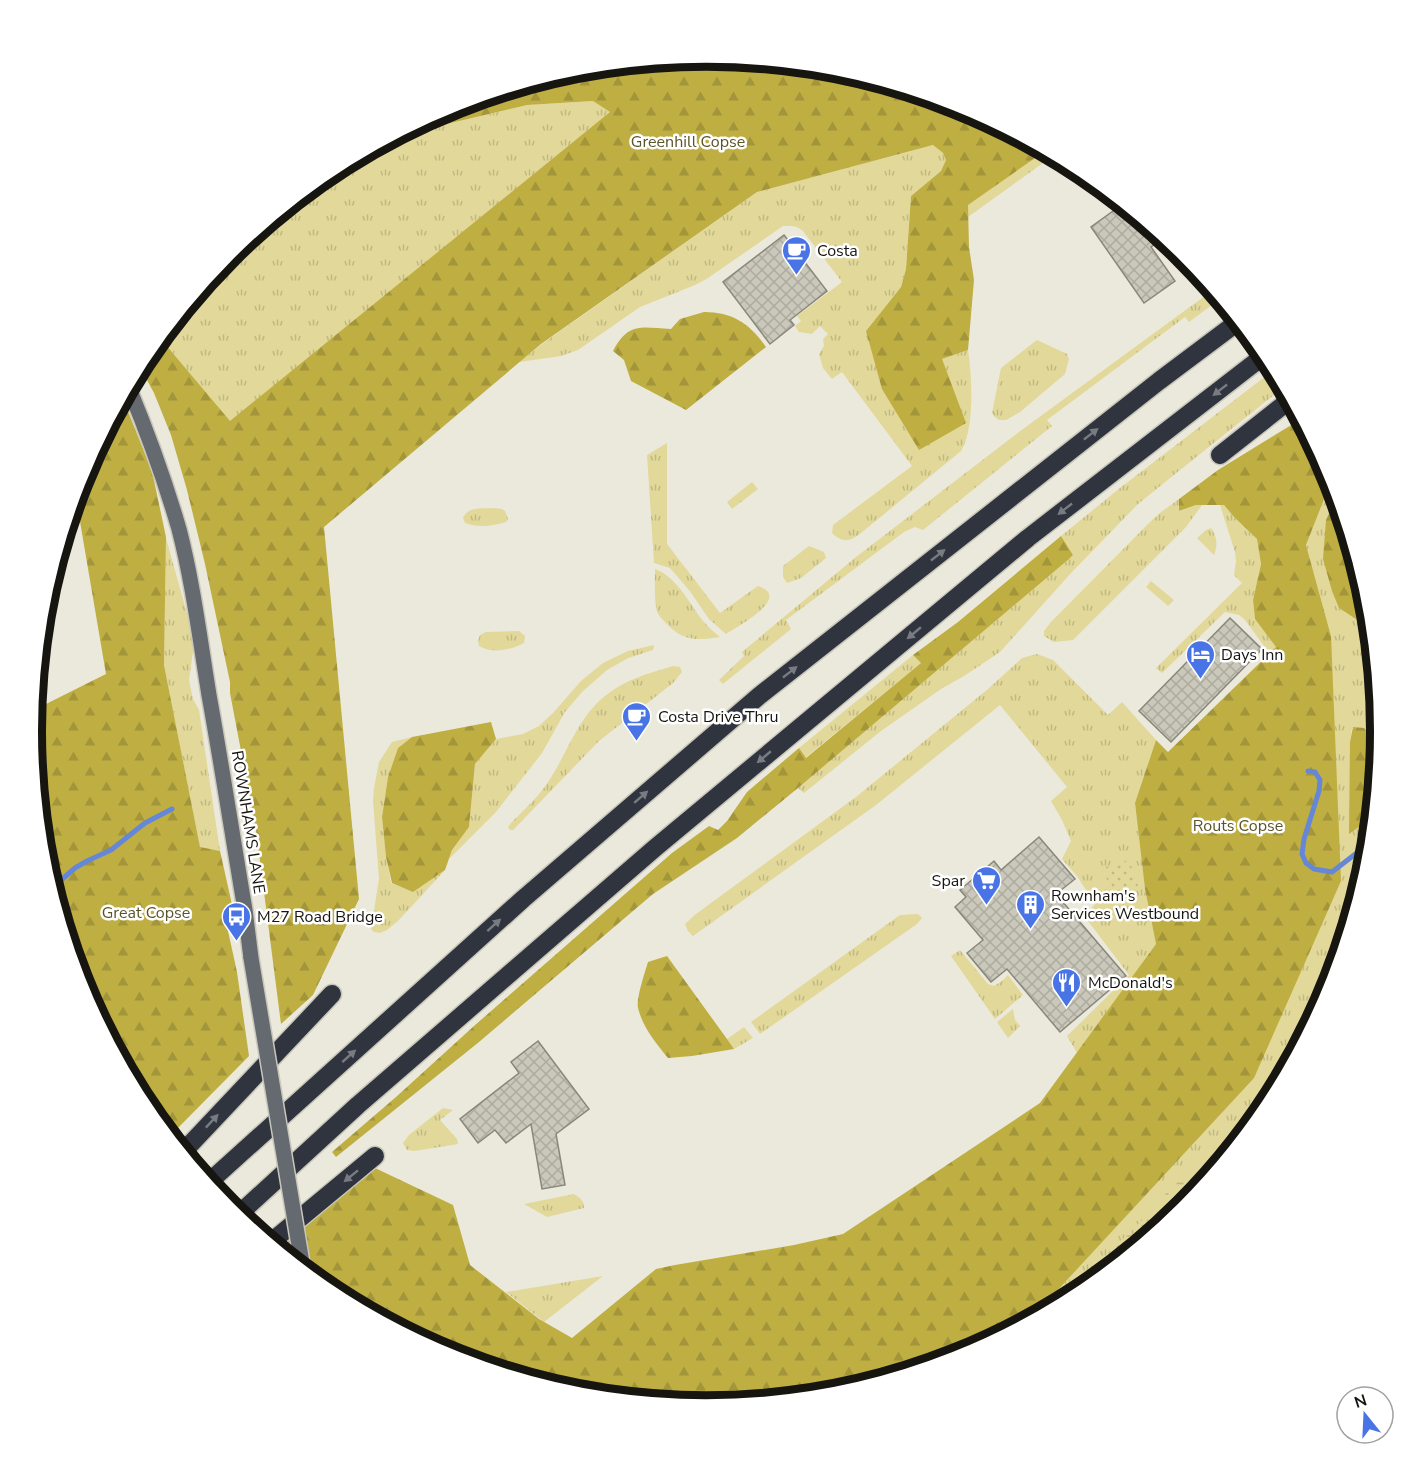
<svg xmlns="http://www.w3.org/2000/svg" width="1413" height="1463" font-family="'Nunito Sans',sans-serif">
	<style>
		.grass { fill: url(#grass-tufts) }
		.forest { fill: url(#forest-firs) }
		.wetland { fill: url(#wetland-marsh) }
		.park { fill: url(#park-dots) }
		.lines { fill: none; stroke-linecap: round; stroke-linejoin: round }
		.stream { stroke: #6587d7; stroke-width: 5 }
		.building { fill: url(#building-cross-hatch); stroke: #89877a; stroke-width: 1.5 }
		.secondary-casing { stroke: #c9c7bb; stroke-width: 18 }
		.highway-casing { stroke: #c9c7bb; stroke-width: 21 }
		.secondary { stroke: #656970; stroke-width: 15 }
		.highway { stroke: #2f343e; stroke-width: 18 }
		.secondary-bridge-casing { stroke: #c9c7bb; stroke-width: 18; stroke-linecap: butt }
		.secondary-bridge { stroke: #656970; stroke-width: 15 }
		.oneway { fill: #787b82 }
		.labels { text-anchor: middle; stroke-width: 5; stroke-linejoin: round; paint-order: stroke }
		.park-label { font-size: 16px; fill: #5b5428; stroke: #fff }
		.poi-label { font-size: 16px; fill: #161510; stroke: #fff; text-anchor: start }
		.street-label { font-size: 16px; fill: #161510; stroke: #fff }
		.rim { fill: none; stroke: #161510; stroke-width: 8 }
	</style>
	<defs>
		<pattern id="grass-tufts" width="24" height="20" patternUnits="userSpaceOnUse" patternTransform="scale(1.5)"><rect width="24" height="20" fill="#e2d899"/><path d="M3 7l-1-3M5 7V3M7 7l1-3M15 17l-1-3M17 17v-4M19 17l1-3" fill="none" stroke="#c1b883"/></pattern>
		<pattern id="forest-firs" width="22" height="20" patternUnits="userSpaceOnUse" patternTransform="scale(1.5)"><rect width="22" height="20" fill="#bfae42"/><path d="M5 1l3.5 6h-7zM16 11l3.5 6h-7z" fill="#a39539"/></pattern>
		<pattern id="wetland-marsh" width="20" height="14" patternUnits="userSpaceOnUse" patternTransform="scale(1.5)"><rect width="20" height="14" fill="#e2d899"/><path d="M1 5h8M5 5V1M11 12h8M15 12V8" fill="none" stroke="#c1b883"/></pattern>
		<pattern id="park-dots" width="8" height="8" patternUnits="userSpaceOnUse" patternTransform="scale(1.5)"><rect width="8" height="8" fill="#e2d899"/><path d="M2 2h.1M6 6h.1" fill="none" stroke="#c1b883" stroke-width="1.8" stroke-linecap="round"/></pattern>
		<pattern id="building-cross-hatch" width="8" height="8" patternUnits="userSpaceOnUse" patternTransform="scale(1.5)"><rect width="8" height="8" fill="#cac8ba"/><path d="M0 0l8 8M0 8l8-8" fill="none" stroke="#adab9f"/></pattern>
	</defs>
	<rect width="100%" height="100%" fill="#ebe9db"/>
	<g class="grass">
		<path d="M593,101L611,112L230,422L160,338L229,254L332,170L396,136L527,105Z"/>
		<path d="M933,145L943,153L946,160L941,171L911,196L906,269L901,287L866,331L942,359L968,350C972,375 975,429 961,451L861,533C850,542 843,543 832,533L833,525L912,466L842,372L832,379L823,368L819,354L824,346L823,339L828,334L820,326L812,334L799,332L795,326L801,321L797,316L842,282L803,231C796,225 791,226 783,226L708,278L695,285L640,307L578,350L561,356L519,362L542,344L757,192Z"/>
		<path d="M1045,151L1054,155L968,217V204Z"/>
		<path d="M1213,290L1220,299L1189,322L1185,317L1047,420L1052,426L923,530L915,527L904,532L786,620L791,629L723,684L719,680L744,656L742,652L856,557L1023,429Z"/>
		<path d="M1037,340L1067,354L1069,359L1065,374L1020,412L1006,420H999L995,417L992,413L1001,368Z"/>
		<path d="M1275,369L1284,387L1185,466L1138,504L1072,572L1000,652L964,676L941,689L881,731L804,793L798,788L1069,559L1073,555L1061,536L1120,488Z"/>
		<path d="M667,443V544L720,613L758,586C793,597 737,627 726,634L709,619L689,590L670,568L654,563L647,455Z"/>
		<path d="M1332,479L1337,497L1326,520L1339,608L1371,629L1381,732L1380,743L1364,728H1352L1350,742V833L1373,817L1368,864L1330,990L1268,1107L1184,1209L1081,1293L965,1355L948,1360L1055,1294L1331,636L1306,545Z"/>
		<path d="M752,482L758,489L732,509L727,502Z"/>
		<path d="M1179,499L1180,511L1196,505H1202L1186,527L1073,640L1054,642L1044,636V631L1051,622L1149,523L1161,512Z"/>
		<path d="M1220,505H1224L1234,517L1257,539L1261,564L1253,600L1255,619L1276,647L1270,654L1245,620L1239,615L1225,612L1162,673L1156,668L1242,583L1234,575L1236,561L1235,552Z"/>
		<path d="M494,508L502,509L505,511L508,519L506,522C494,526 477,528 465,523L463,518C468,506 483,509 494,508Z"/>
		<path d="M1211,528C1217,537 1218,545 1214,555L1197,538L1206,530Z"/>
		<path d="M166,538L191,628L194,644L189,680L193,699L199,710L220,851L200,848L164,665Z"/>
		<path d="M809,546L824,552L826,558L801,578L787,583L783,577V566Z"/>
		<path d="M655,569C677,577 689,603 703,621C708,627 714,632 720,637C697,641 682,641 665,622C662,619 658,615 657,611C654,601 655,581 655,569Z"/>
		<path d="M1151,581L1174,600L1168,606L1146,587Z"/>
		<path d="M519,631L525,636L524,643C511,650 493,654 479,646L478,641L480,635L486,632Z"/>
		<path d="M654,645L653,650L628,658L607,670L582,692L565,712L542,753L496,812L449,859L452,850L469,827L475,764L496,739L523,734L539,726L553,713L581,681L603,663L628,651Z"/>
		<path d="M1037,654L1053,660L1108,715L1122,702L1156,740L1135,803L1145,889L1156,944L1077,1053L1067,1036L1129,975L1085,917L1095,904L1077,876L1062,859L1071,841L1062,820L1051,801L1067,787L1000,705L876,805L693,936L688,931L685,924L696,914L856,797L988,689L1022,658Z"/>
		<path d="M913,655L921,663L805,758L799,748Z"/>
		<path d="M673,666L680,667L682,672L673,683L599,741L517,826L513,830H510L508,827L511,823C522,812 537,798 546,785C566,757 577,718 605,696C624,680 649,673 673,666Z"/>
		<path d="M412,737L398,748L388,777L382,817L386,857L391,883L413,891L445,870L398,921L387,930L380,933L374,932L371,929L379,879L373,801L374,788L379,762L392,742Z"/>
		<path d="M918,914L922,918L917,924L760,1034L751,1022L900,915Z"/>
		<path d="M960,950L988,984L994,986L1002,981L1008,975L1023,995L995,1019L951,956Z"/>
		<path d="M1013,1009L1015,1020L1020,1026L1008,1038L997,1022Z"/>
		<path d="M744,1027L753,1038L734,1049L727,1039Z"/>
		<path d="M443,1108L453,1110L440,1120L457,1139L458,1144L415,1151L407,1150L403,1143L409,1135Z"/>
		<path d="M574,1194C580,1198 584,1200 584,1208L547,1217L524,1204Z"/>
		<path d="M603,1276L544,1322L506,1292Z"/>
	</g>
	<g class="forest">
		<path d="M707,57L839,70L965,108L1045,151L968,205L969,247L974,280L968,350L942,359L966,423L919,450L882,389L866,331L901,287L906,269L911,196L941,171L946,160L943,153L933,145L757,192L541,344L324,527L359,899L313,995L281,1024L256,830L230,693V682L205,564L187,490L171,435L154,393L140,367L145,356L160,338L230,421L610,112L593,101L527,105L396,136L449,108L575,69Z"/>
		<path d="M704,312C733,312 750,324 766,347L686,410L631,381L624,360L613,351C629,321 642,328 671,329L680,319Z"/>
		<path d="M123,399L152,471L166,537L164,665L200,847L220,851L231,900L234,919L228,931L237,972L249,1056L170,1136L145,1106L83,989L44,863L32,732L34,710L106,674L77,504L73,505L83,473Z"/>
		<path d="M1301,419L1332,479L1306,545L1331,636L1341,881L1254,1078L1054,1294L948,1360L838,1394L706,1406L574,1393L448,1355L331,1293L277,1248L375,1168L453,1205L470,1265L539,1319L572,1338L656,1269L675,1265L794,1245L843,1234L1040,1103L1156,944L1145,889L1135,803L1156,740L1168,752L1276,647L1255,619L1253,600L1261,564L1257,539L1234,517L1224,505H1196L1179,511V499L1218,470Z"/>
		<path d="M1337,497L1365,589L1371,629L1339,608L1332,591L1323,559L1326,520Z"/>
		<path d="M1061,536L1073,555L1069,559L798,788L737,838L653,894L479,1042L336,1157L332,1152L396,1097L474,1026L672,853L709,826L718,830L727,821L747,792L799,748L806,758L921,663L913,655L958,622Z"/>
		<path d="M491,722L496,739L475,764L469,827L452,850L445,870L413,892L392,883L386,857L382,817L388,777L398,748L412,737Z"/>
		<path d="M1353,727L1364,728L1380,743L1373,817L1349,834L1350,742Z"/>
		<path d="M667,956L727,1039L734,1049L692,1056L668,1058C656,1043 643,1028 638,1008C636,999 645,972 648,962Z"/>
	</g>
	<path class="wetland" d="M1199,1173L1202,1186L1184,1209L1081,1293L993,1340L1087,1279L1107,1258L1123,1239L1149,1213L1168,1191L1184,1177Z"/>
	<path class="park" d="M1129,860L1138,886L1112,894L1103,868Z"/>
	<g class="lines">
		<g class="stream">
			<path d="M1308,771L1315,772L1320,780L1319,791L1304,839L1302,854L1306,863L1314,869L1332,872L1371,842"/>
			<path d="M52,888L75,868L87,861L111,850L145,823L172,809"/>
		</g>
	</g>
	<g class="building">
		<path d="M1120,206L1129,219L1135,214L1164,238L1151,247L1175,281L1144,303L1091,227Z"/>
		<path d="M784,235L827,291L790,320L794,325L770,344L723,282Z"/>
		<path d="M1230,618L1262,649L1171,742L1139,711Z"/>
		<path d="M1039,837L1075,879L1056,894L1126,976L1060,1032L1007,969L991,982L967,953L983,940L955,907L966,897L960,890L994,861L1001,870Z"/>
		<path d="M538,1041L589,1109L556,1134L565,1185L542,1189L531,1124L506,1143L495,1130L478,1143L460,1119L519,1073L511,1062Z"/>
	</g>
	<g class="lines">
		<defs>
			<path id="secondary" d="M129,388C148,434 165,481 179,529C193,583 200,640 209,695C222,767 233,839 245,910L251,958"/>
			<g id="highway">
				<path d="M1220,455L1291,399"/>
				<path d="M183,1152L332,994"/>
				<path d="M208,1183L523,899L759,696L1159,381L1239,321"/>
				<path d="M237,1216L358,1105L655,848L1028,538L1266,354"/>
				<path d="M270,1243L375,1156"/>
			</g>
		</defs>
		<use href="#secondary" class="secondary-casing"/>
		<use href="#highway" class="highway-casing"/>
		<use href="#secondary" class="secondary"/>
		<use href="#highway" class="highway"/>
		<defs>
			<path id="secondary-bridge" d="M251,958L303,1269"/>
		</defs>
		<use href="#secondary-bridge" class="secondary-bridge-casing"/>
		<use href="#secondary-bridge" class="secondary-bridge"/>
	</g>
	<defs><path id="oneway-solid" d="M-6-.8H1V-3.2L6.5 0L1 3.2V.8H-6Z" transform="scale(1.5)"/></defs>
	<g class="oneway">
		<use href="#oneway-solid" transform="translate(1220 390) rotate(142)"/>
		<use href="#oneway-solid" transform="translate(1091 434) rotate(-38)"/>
		<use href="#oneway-solid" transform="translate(1065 509) rotate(142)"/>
		<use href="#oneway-solid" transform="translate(938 555) rotate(-38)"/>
		<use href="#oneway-solid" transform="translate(914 633) rotate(140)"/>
		<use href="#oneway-solid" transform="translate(790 672) rotate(-38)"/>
		<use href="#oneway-solid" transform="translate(764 757) rotate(140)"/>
		<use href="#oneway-solid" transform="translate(641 797) rotate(-41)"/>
		<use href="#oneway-solid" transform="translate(494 925) rotate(-42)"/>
		<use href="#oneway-solid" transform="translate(349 1056) rotate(-42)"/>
		<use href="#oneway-solid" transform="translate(212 1121) rotate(-47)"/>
		<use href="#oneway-solid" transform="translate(351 1176) rotate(141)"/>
	</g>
	<defs>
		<symbol id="cafe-pin" viewBox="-11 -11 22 30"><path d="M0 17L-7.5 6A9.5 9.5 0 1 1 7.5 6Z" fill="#4874e6" stroke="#fff"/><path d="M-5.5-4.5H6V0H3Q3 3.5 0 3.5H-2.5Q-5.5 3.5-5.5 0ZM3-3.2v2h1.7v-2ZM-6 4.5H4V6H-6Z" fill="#fff"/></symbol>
		<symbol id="hotel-pin" viewBox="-11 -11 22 30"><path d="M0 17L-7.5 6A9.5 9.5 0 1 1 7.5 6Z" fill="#4874e6" stroke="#fff"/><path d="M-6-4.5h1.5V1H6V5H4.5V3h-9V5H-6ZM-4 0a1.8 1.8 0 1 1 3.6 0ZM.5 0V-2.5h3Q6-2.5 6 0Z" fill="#fff"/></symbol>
		<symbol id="supermarket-pin" viewBox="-11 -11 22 30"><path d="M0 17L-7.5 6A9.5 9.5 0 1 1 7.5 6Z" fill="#4874e6" stroke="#fff"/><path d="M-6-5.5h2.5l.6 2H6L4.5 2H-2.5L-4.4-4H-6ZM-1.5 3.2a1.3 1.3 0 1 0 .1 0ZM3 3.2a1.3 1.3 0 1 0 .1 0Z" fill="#fff"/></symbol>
		<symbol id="building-pin" viewBox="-11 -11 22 30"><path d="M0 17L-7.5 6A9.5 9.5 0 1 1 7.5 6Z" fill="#4874e6" stroke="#fff"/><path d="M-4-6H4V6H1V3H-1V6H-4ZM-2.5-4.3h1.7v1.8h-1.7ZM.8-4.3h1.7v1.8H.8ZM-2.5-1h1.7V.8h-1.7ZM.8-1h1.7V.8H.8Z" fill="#fff"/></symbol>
		<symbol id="bus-pin" viewBox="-11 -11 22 30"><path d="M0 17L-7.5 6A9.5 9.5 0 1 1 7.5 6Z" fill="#4874e6" stroke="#fff"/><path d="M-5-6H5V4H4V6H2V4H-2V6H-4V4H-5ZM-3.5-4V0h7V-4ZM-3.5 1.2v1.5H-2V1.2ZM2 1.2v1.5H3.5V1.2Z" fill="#fff"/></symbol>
		<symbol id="restaurant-pin" viewBox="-11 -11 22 30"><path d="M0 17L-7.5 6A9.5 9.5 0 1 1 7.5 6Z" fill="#4874e6" stroke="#fff"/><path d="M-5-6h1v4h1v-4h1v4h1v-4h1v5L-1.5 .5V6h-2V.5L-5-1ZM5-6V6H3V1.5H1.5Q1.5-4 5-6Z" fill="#fff"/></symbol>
	</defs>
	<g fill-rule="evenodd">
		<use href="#cafe-pin" x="780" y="234" width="33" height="45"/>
		<use href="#hotel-pin" x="1184" y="638" width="33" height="45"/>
		<use href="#cafe-pin" x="620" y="700" width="33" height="45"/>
		<use href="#supermarket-pin" x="970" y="864" width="33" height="45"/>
		<use href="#building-pin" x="1014" y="888" width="33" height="45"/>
		<use href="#bus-pin" x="220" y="900" width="33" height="45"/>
		<use href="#restaurant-pin" x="1050" y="966" width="33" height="45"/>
	</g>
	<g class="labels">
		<g class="park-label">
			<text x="688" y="147">Greenhill Copse</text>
			<text x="1238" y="831">Routs Copse</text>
			<text x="146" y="918">Great Copse</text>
		</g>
		<g class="poi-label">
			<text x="817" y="256">Costa</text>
			<text x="1221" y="660">Days Inn</text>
			<text x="658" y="722">Costa Drive Thru</text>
			<text x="965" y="886" text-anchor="end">Spar</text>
			<text x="1051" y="901">Rownham's<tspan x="1051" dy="18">Services Westbound</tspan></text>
			<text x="257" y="922">M27 Road Bridge</text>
			<text x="1088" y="988">McDonald's</text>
		</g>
		<g class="street-label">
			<text transform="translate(249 822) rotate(81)" y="6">ROWNHAMS LANE</text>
		</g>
	</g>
	<path d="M0 0H1413V1463H0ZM42 731a664 664 0 1 1 1328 0a664 664 0 1 1-1328 0Z" fill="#fff" fill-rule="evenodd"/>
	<path class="rim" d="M42 731a664 664 0 1 1 1328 0a664 664 0 1 1-1328 0Z"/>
	<g transform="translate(1365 1415) rotate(342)"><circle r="28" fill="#ffffff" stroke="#a2a19f" stroke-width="1.5"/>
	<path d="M0-4.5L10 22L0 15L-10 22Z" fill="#4874e6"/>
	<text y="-9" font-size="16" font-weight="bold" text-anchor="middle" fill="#161510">N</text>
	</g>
</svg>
